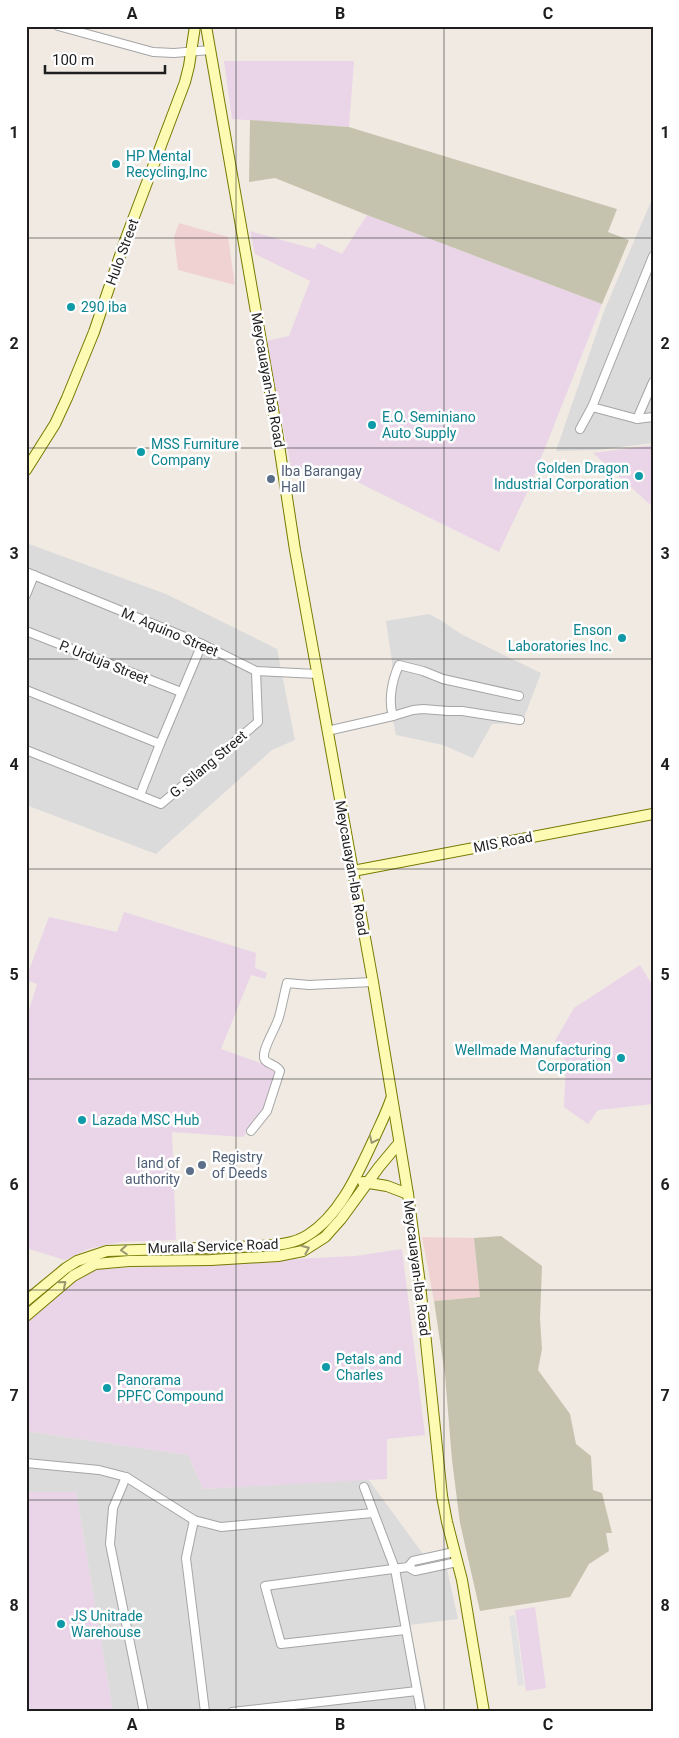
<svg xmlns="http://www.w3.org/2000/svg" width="679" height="1738" font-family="Roboto,sans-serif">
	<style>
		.residential { fill: #dcdbdb }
		.commercial { fill: #f1d2d3 }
		.industrial { fill: #e9d5e7 }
		.construction { fill: #c5c3ae }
		.parking { fill: #e2e2e2 }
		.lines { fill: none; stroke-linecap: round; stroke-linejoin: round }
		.street-casing { stroke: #a5a5a5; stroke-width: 10 }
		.secondary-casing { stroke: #777a00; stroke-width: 12 }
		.street { stroke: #fff; stroke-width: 8 }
		.secondary { stroke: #fdfab4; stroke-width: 10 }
		.oneway { stroke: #999770 }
		.grid { fill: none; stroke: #1e1e1e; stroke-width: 1; stroke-opacity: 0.55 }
		.culture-dot { fill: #0f9aa8; stroke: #fff; stroke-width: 2 }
		.service-dot { fill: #5c6f8a; stroke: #fff; stroke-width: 2 }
		.labels { text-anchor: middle; stroke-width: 5; stroke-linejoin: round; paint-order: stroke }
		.culture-label { font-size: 14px; fill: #0d838f; stroke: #fff; text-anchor: start }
		.street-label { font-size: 14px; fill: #1e1e1e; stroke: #fff }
		.service-label { font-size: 14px; fill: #4e5e75; stroke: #fff; text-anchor: start }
		.neatline { fill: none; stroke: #1e1e1e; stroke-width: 2 }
		.grid-label { font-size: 16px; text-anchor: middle; font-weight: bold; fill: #1e1e1e }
	</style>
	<rect width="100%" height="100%" fill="#f0eae3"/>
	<g class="residential">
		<path d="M653,197V443L597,450L556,451L604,311Z"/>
		<path d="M26,543L166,594L277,649L295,740L272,750L156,854L26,805Z"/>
		<path d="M429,614L442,621L461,634L541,673L522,723L492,724L473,758L443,745L396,735L388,697L393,680L392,661L386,621Z"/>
		<path d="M26,1431L188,1455L203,1489L368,1479L423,1554L443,1551L458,1619L410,1625L427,1712H113L76,1492H26Z"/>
	</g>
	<g class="commercial">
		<path d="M179,223L228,237L235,285L178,270L174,237Z"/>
		<path d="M422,1237L474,1238L480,1297L434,1301Z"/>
	</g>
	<g class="industrial">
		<path d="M224,61H354L349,127L232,119Z"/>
		<path d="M367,215L602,304L530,486L499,552L325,466L292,472L266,341L289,336L310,281L255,254L250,231L314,249L318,243L342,254Z"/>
		<path d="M653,445V507L593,453Z"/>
		<path d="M124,912L256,953L255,968L267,973L265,979L251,975L221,1049L277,1069L264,1111L243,1137L172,1132L176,1240L120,1242L88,1249L65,1260L26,1248V1020L37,984L26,980V978L49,917L117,932Z"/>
		<path d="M640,965L653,986V1104L598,1110L588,1124L564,1107L566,1062L555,1041L574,1008Z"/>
		<path d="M402,1249L425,1435L387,1439V1479L203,1489L188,1455L26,1431V1321L70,1284L84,1275L97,1269L355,1256Z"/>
		<path d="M26,1492H76L113,1712H26Z"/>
		<path d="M535,1607L546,1688L526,1691L515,1610Z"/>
	</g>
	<g class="construction">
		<path d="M250,120L349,127L617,209L608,232L629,240L602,304L367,215L275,178L249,182Z"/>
		<path d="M501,1236L542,1266L540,1319L542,1349L538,1370L570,1414L576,1444L591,1456L593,1490L602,1493L612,1533H606L609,1551L589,1564L570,1597L480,1611L460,1523L452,1460L445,1375L434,1301L480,1297L474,1238Z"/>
	</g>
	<path class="parking" d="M515,1615L524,1685L518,1686L509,1616Z"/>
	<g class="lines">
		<defs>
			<g id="street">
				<path d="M58,26L153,52L174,53L210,50"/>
				<path d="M592,407L637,419L653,417"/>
				<path d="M637,419L653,382"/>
				<path d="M580,429L592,407L653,256"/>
				<path d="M26,572L202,644L256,671L317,674"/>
				<path d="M26,595L34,575"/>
				<path d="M26,631L181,692"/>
				<path d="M26,690L160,744"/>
				<path d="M393,716C388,701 392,680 399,665L423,671L443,679L519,696"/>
				<path d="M327,731L393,716L413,710L423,709L448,711H462L520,720"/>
				<path d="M26,750L161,804L258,722L256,671"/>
				<path d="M140,795L160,744L202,644"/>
				<path d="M251,1131L267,1111L280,1071C277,1064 264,1064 264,1057C263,1047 276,1028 279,1017C282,1006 284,995 287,983L309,985L373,982"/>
				<path d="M26,1463L99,1470L126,1477L194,1520L221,1527L373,1513"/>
				<path d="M126,1477L113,1508L110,1544L144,1712"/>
				<path d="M364,1487L395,1569L421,1712"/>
				<path d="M194,1520L186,1558L205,1712"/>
				<path d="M408,1567L415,1571L457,1562"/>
				<path d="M405,1630L281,1644L265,1586L408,1567L413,1561L454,1552"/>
				<path d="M232,1712L417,1691"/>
			</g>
			<g id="secondary">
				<path d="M206,26L277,432L295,550L373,982L408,1194L420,1284L442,1496L447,1522L462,1580L484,1712"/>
				<path d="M26,470L55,424L67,398L94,332L126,238L185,82L189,66L195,26"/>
				<path d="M353,871L653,814"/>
				<path d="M363,1182L387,1186L408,1194"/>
				<path d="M26,1301L66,1268L77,1261L107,1251L260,1246C277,1245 294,1244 308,1235C340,1215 358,1173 373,1141C379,1127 386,1114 391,1099"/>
				<path d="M26,1316L73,1276L95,1264L129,1261L211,1260L278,1256L303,1251L325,1237L341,1219L379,1167L399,1143"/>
			</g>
		</defs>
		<use href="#street" class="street-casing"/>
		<use href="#secondary" class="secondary-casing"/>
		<use href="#street" class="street"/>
		<use href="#secondary" class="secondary"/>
	</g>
	<defs><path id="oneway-chevron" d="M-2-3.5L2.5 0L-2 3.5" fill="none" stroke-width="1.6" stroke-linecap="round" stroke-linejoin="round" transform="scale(1.25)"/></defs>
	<g class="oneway">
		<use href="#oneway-chevron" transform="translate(373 1140) rotate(115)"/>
		<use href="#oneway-chevron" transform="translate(306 1249) rotate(-23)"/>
		<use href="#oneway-chevron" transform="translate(124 1250) rotate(176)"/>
		<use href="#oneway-chevron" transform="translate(63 1284) rotate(-40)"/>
	</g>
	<path class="grid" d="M236,26V1712M444,26V1712M26,238H653M26,448H653M26,659H653M26,869H653M26,1079H653M26,1290H653M26,1500H653"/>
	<g class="culture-dot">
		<circle cx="116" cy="164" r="5"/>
		<circle cx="71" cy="307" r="5"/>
		<circle cx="372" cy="425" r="5"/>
		<circle cx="141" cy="452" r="5"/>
		<circle cx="639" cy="476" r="5"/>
		<circle cx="622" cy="638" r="5"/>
		<circle cx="621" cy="1058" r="5"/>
		<circle cx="82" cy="1120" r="5"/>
		<circle cx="326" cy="1367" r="5"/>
		<circle cx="107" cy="1388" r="5"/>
		<circle cx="61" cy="1624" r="5"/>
	</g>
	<g class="service-dot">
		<circle cx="271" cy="479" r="5"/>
		<circle cx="202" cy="1165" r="5"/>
		<circle cx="190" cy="1171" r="5"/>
	</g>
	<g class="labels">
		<g class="culture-label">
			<text x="126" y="161">HP Mental<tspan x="126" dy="16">Recycling,Inc</tspan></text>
			<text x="81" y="312">290 iba</text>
			<text x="382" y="422">E.O. Seminiano<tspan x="382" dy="16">Auto Supply</tspan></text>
			<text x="151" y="449">MSS Furniture<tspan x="151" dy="16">Company</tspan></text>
			<text x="629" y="473" text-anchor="end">Golden Dragon<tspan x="629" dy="16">Industrial Corporation</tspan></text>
			<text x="612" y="635" text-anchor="end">Enson<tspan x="612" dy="16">Laboratories Inc.</tspan></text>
			<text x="611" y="1055" text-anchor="end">Wellmade Manufacturing<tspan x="611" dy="16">Corporation</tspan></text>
			<text x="92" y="1125">Lazada MSC Hub</text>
			<text x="336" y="1364">Petals and<tspan x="336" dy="16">Charles</tspan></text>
			<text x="117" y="1385">Panorama<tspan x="117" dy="16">PPFC Compound</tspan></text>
			<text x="71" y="1621">JS Unitrade<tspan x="71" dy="16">Warehouse</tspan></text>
		</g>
		<g class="street-label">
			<text transform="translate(122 252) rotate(-70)" y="5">Hulo Street</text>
			<text transform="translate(268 380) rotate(80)" y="5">Meycauayan-Iba Road</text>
			<text transform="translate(170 632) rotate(23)" y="5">M. Aquino Street</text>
			<text transform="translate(104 662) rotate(22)" y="5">P. Urduja Street</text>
			<text transform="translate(208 764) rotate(-40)" y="5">G. Silang Street</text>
			<text transform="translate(503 842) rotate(-11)" y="5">MIS Road</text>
			<text transform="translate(352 868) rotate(80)" y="5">Meycauayan-Iba Road</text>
			<text transform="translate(213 1246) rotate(-2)" y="5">Muralla Service Road</text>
			<text transform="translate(417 1268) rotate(83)" y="5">Meycauayan-Iba Road</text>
		</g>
		<g class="service-label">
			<text x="281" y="476">Iba Barangay<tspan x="281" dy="16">Hall</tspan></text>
			<text x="212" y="1162">Registry<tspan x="212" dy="16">of Deeds</tspan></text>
			<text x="180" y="1168" text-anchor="end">land of<tspan x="180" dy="16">authority</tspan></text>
		</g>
	</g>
	<rect width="679" height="1738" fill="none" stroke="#ffffff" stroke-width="55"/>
	<path d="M45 65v8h120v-8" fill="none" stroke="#1e1e1e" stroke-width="2.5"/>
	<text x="52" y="65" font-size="15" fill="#1e1e1e" stroke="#ffffff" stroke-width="4" paint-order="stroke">100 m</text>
	<rect x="28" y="28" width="624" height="1682" class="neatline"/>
	<g class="grid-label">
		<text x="132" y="19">A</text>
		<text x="340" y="19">B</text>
		<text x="548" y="19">C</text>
		<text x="14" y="138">1</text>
		<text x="665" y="138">1</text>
		<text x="14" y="349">2</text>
		<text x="665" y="349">2</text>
		<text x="14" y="559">3</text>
		<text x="665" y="559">3</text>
		<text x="14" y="770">4</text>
		<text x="665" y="770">4</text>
		<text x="14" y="980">5</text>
		<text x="665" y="980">5</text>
		<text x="14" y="1190">6</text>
		<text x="665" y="1190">6</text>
		<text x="14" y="1401">7</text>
		<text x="665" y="1401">7</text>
		<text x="14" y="1611">8</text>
		<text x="665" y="1611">8</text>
		<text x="132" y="1730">A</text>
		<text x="340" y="1730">B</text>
		<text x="548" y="1730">C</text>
	</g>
</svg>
